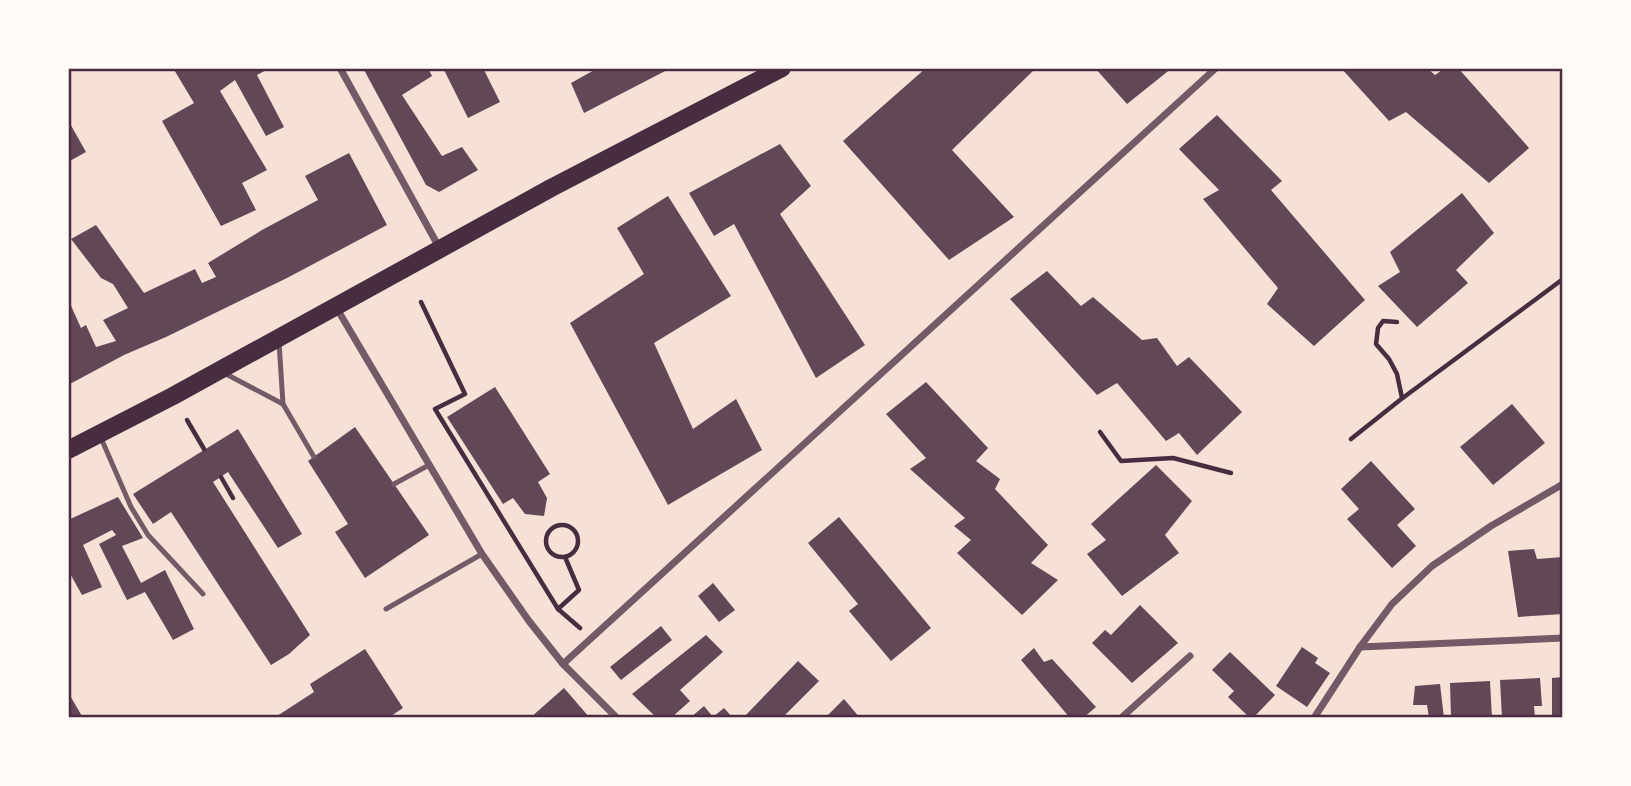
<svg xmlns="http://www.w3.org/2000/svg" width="1631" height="786" font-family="'Open Sans',sans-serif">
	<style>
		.building { fill: #644757 }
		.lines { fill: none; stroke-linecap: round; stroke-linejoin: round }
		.path { stroke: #4a2c40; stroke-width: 4.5 }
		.service { stroke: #755966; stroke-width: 5 }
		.minor { stroke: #755966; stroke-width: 7 }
		.primary { stroke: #4a2c40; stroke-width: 18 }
		.neatline { fill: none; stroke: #4a2c40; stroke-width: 2.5 }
	</style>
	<rect width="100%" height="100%" fill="#f7e1d7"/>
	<g class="building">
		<path d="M173,68H216V70L220,68H270L257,75L284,127L266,136L235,80L220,91L267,170L242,183L256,210L221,226L162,121L194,103Z"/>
		<path d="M363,68H428L432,76L402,95L442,156L462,147L478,170L439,192L426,185Z"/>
		<path d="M443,68H483L500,102L468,118Z"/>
		<path d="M598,68H671L584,113L571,83Z"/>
		<path d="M926,68H1036L952,150L1014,217L949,260L843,141Z"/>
		<path d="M1095,68H1172L1127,104Z"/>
		<path d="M1341,68H1427L1435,75L1445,68H1458L1529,148L1489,183L1406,112L1389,121Z"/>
		<path d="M1217,115L1282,181L1271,190L1365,300L1314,346L1267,304L1278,288L1203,199L1219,190L1179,149Z"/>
		<path d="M68,120L86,152L68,162Z"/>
		<path d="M780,144L811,186L780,214L865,345L816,378L734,224L714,236L689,193Z"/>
		<path d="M349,153L387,225L287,278L166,337L124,355L68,385V299L81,328L86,325L96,347L116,341L103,320L128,308L113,284L101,278L71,239L96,225L144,293L195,269L202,283L216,277L208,263L262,230L318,200L305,176Z"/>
		<path d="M1462,193L1494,233L1456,270L1468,283L1417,327L1378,286L1400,272L1390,252Z"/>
		<path d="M668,196L731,296L654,343L693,429L736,399L762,450L668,505L570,323L644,274L617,228Z"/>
		<path d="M1047,271L1081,306L1093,297L1142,340L1157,338L1177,366L1189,357L1242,412L1197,455L1179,433L1166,441L1117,383L1097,395L1010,299Z"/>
		<path d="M926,382L988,448L976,461L1000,479L995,489L1048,545L1031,563L1058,580L1022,615L957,553L971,540L954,526L965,518L910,469L926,458L886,414Z"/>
		<path d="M495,387L550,474L538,482L547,498L544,516L525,514L513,498L503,504L447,417Z"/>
		<path d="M1512,404L1545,443L1493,485L1460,447Z"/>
		<path d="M355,427L429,535L365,578L335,532L348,524L308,461Z"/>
		<path d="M238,429L302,534L278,548L228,472L213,482L310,635L289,654L271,665L171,512L153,524L133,494Z"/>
		<path d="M1371,461L1415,509L1397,525L1416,546L1392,568L1347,519L1359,509L1341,489Z"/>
		<path d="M1156,465L1192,501L1165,535L1179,553L1122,596L1087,554L1106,540L1091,524Z"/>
		<path d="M118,497L143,538L122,546L141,583L165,570L194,629L173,640L145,592L127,600L99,544L116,535L112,530L83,545L102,587L82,595L68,570V520Z"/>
		<path d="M839,517L931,628L891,661L849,611L858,604L808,543Z"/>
		<path d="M1534,549L1537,559L1563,557V614L1518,617L1508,551Z"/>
		<path d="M713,583L735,610L719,622L698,596Z"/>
		<path d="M1140,605L1178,643L1132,683L1092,643L1105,630L1111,635Z"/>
		<path d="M661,626L672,640L621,680L610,667Z"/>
		<path d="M706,635L723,652L680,690L690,701L671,718H657L632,694Z"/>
		<path d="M1302,647L1318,658L1315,663L1330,673L1307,707L1276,686Z"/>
		<path d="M1034,648L1044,662L1052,659L1096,707L1083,718H1070L1021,660Z"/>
		<path d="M365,649L403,708L388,718H274L314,692L310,684Z"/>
		<path d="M1230,652L1275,695L1253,718H1250L1228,697L1234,691L1212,670Z"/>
		<path d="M798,661L819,681L782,718H743Z"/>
		<path d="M1563,677V718H1552V678Z"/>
		<path d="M1540,678L1542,706H1534L1535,718H1502L1500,680Z"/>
		<path d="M1490,681L1492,718H1451L1450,683Z"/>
		<path d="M1440,684L1444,718H1429L1427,705H1413L1415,686Z"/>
		<path d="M564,688L590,718H568L565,715L562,718H530Z"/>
		<path d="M68,692L83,718H68Z"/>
		<path d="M844,699L860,718H825Z"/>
		<path d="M704,706L713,717L724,708L733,718H690Z"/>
	</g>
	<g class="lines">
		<g class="path">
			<path d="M421,302L465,394L435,409L558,609L580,628"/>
			<path d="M1397,322L1383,321L1378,328L1376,344L1389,359L1397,374L1402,398"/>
			<path d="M187,420L204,449"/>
			<path d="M1100,432L1121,461L1173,458L1231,473"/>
			<path d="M1351,439L1400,400L1563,279"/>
			<path d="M221,477L233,498"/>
			<circle cx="562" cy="541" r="16"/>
			<path d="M558,609L579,590L565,557"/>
		</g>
		<g class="service">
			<path d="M279,342L283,404L314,457"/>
			<path d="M224,373L283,404"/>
			<path d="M101,438L131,507L148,535L203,594"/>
			<path d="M394,484L429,465"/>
			<path d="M386,609L482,554"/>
		</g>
		<g class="minor">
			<path d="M340,68L440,249"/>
			<path d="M336,307L482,554L529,621L563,664L617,718"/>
			<path d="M1360,647L1563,638"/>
			<path d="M563,664L1216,68"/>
			<path d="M1121,718L1190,656"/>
			<path d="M1314,718L1360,647L1392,604L1432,566L1491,526L1563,484"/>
		</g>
		<path class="primary" d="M68,450L173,396L551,188L782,68"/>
	</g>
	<rect width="1631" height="786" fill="none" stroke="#fffaf5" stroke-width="140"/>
	<rect x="70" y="70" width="1491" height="646" class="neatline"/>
</svg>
